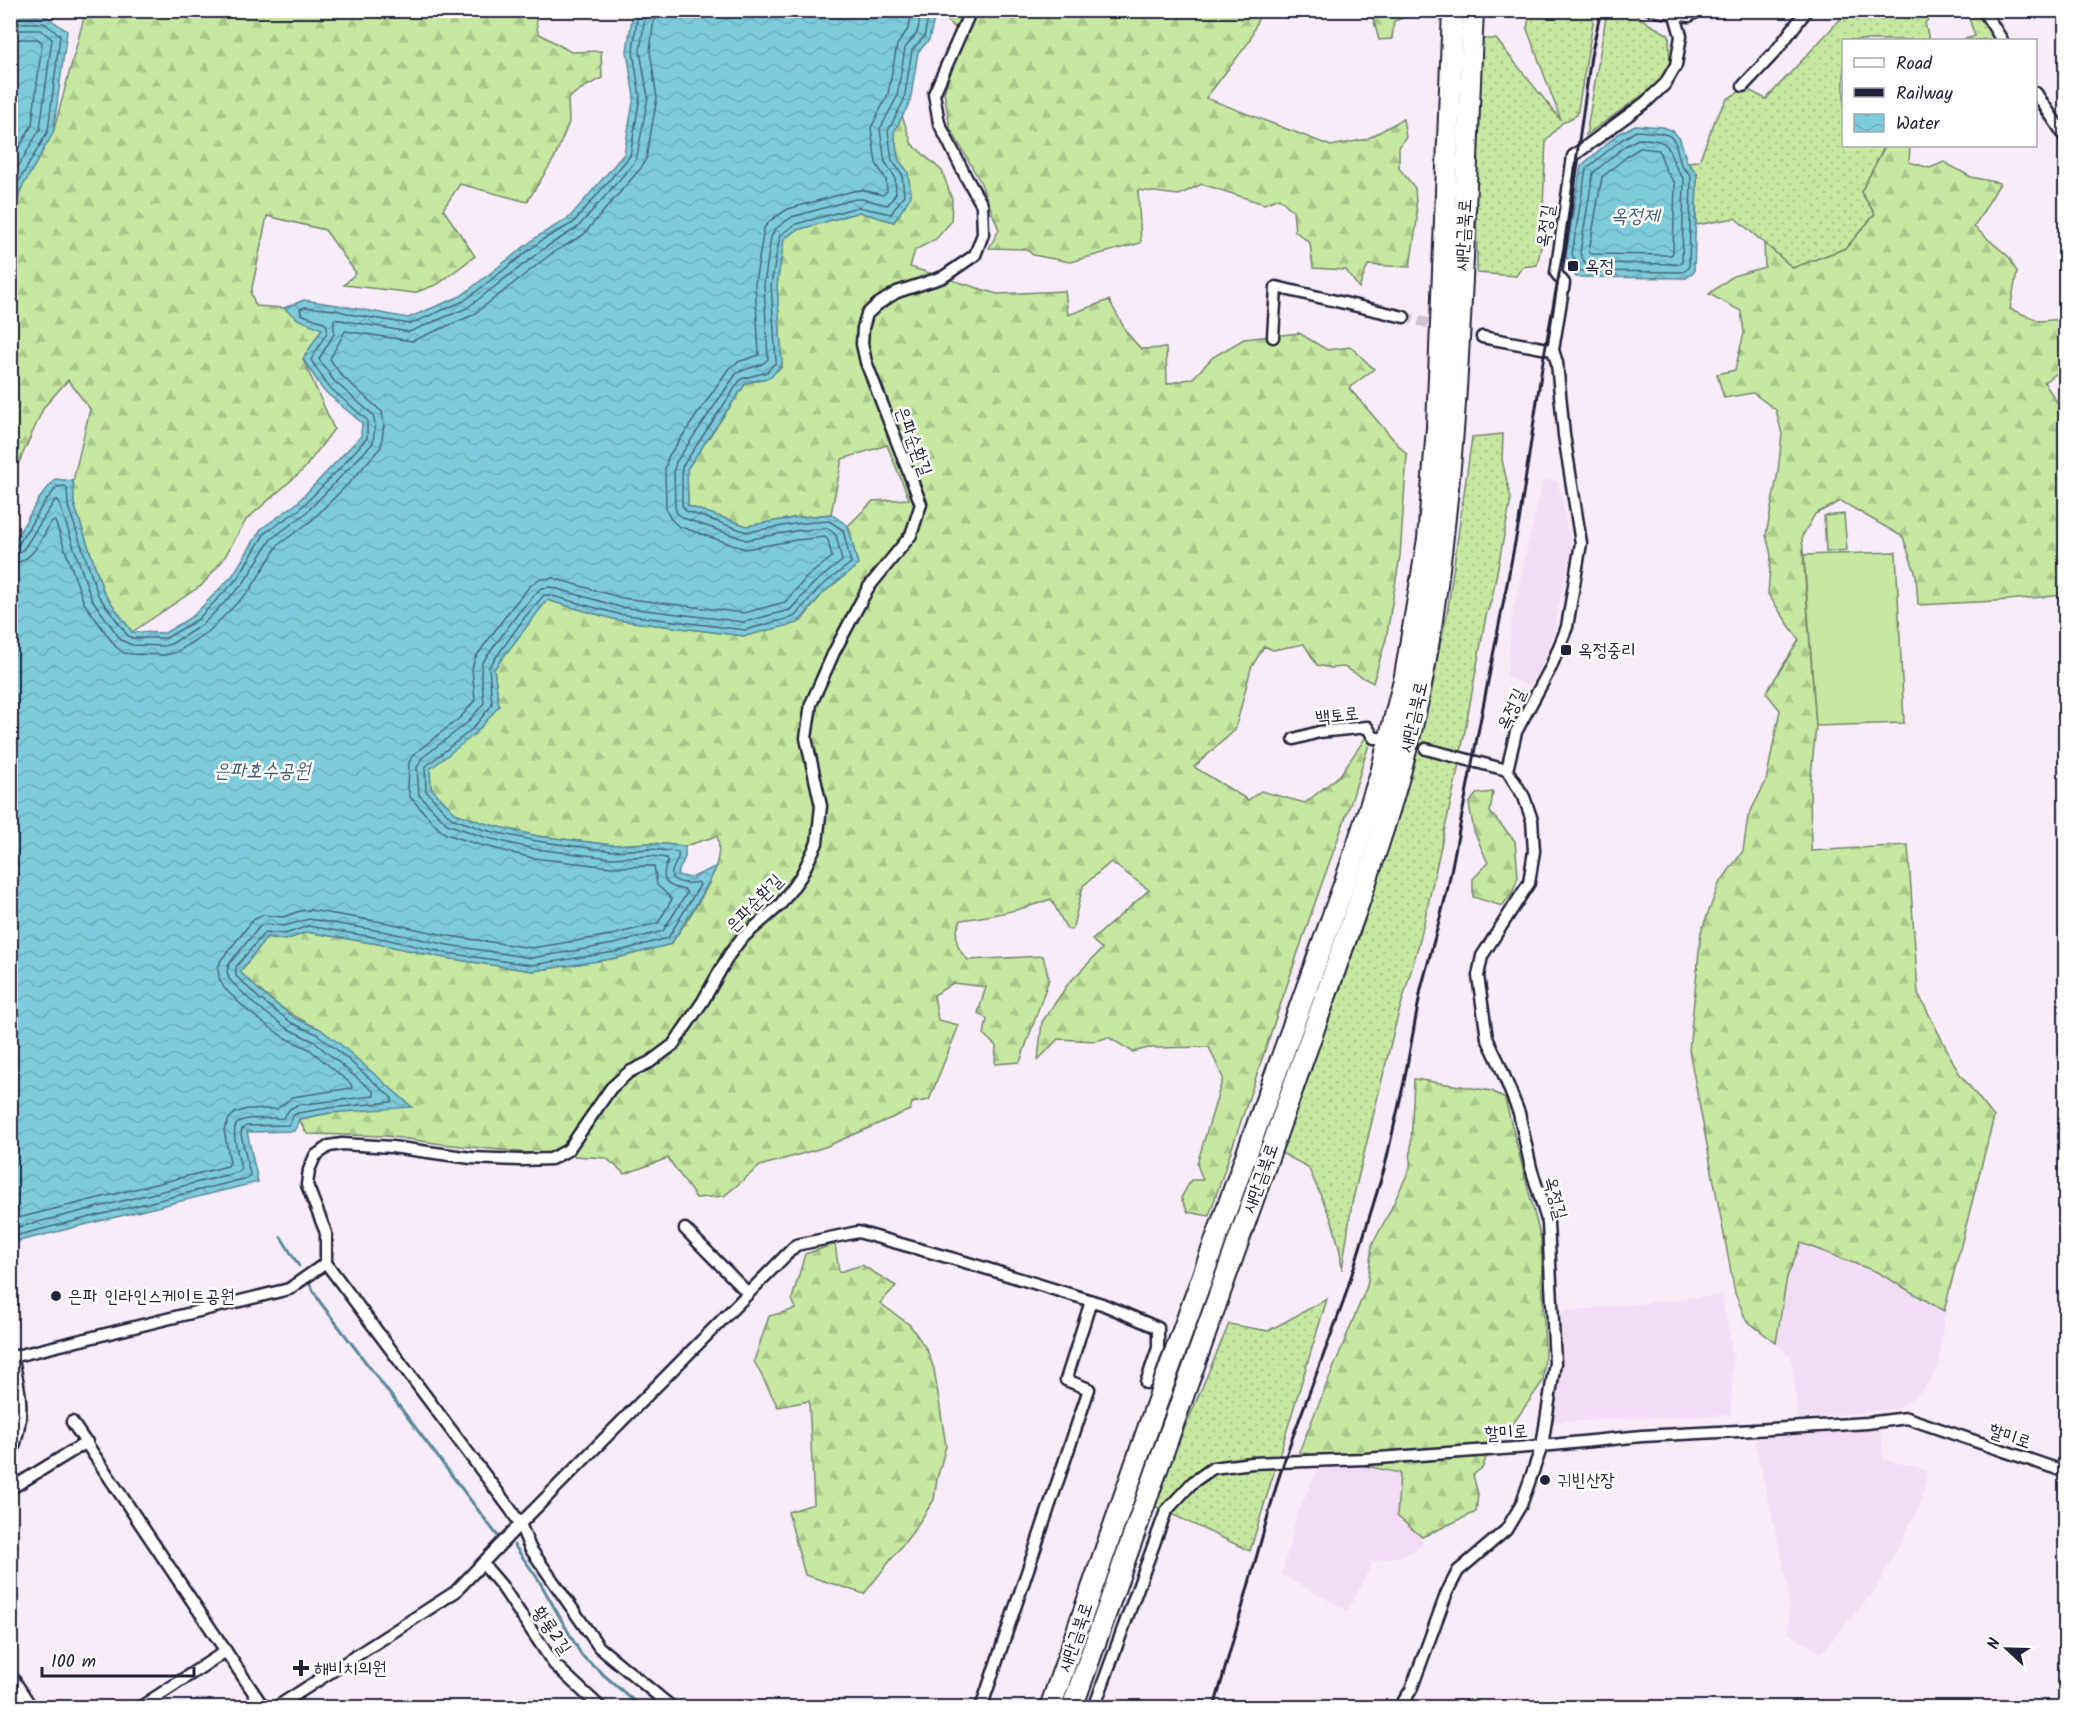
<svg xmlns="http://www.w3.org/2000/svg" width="2076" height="1718" font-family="Kalam,'Poor Story',sans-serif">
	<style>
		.built { fill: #f1def4 }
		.grass { fill: url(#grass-dots); stroke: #74856e; stroke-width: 1.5 }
		.forest { fill: url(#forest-firs); stroke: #74856e; stroke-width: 1.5 }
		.park { fill: url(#park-tufts); stroke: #74856e; stroke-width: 1.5 }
		.garden { fill: #c6e8a0; stroke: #74856e; stroke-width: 1.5 }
		.water { fill: url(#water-waves); stroke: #59889b; stroke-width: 1.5 }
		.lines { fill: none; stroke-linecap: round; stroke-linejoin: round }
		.shore { stroke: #47667b; stroke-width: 1.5 }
		.stream { stroke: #59889b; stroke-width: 3 }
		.street-tunnel { stroke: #ccc4d2; stroke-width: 10; stroke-dasharray: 10 5; stroke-linecap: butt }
		.street-casing { stroke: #22223b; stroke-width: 15 }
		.highway-casing { stroke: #22223b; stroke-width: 24 }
		.street { stroke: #fff; stroke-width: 10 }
		.highway { stroke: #fff; stroke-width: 20 }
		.rail { stroke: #22223b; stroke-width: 3 }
		.poi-dot { fill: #22223b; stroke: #fff; stroke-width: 2 }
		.labels { text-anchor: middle; stroke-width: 5; stroke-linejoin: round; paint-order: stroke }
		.street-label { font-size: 18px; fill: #22223b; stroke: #fff }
		.poi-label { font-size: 18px; fill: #22223b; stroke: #fff; text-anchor: start }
		.water-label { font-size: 20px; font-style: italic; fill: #425e73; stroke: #fff }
	</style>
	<defs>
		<pattern id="grass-dots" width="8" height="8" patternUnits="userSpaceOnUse" patternTransform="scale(1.5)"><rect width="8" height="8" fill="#c6e8a0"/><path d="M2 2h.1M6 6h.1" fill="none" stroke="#aac78b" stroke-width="1.8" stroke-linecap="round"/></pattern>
		<pattern id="forest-firs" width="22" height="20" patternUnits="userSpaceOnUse" patternTransform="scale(1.5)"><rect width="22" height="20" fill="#c6e8a0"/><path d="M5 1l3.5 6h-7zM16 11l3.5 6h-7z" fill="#aac78b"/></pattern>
		<pattern id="park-tufts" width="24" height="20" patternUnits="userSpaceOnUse" patternTransform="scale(1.5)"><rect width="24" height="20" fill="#c6e8a0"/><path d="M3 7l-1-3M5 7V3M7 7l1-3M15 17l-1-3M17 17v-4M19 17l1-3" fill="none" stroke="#aac78b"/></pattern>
		<pattern id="water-waves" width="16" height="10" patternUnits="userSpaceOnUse" patternTransform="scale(1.5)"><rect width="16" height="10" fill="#7eccdb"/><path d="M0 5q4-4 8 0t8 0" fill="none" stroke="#6dafbd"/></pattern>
	</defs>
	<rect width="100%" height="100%" fill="#f7ecf8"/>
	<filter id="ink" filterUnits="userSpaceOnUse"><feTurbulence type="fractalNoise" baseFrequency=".0167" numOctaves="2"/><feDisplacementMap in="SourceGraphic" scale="12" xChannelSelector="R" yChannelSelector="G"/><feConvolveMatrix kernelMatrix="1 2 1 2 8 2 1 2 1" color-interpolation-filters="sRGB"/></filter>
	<g filter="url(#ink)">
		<g class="built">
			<path d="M1543,480L1558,481L1572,550L1548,655L1530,686L1507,676L1513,610Z"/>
			<path d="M1801,1243L1877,1272L1944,1311L1939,1367L1920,1393L1897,1409L1798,1419L1791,1357L1776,1343L1787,1277Z"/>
			<path d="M1722,1295L1733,1355L1731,1415L1554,1422L1559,1312Z"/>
			<path d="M1881,1426L1883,1459L1928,1470L1919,1507L1876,1589L1821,1653L1789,1634L1788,1585L1755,1443L1758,1436Z"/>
			<path d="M1323,1457L1400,1473L1397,1516L1422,1537V1546L1407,1554L1373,1562L1348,1611L1282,1575L1296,1517Z"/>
		</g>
		<g class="grass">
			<path d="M1966,10L1974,11L1986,24L1994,40H1962L1975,36Z"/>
			<path d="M1530,11H1595L1577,115L1562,123L1546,140L1543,205L1544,233L1537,265L1522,267L1516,276L1477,273L1476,175L1481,39H1496L1561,120L1527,29Z"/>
			<path d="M1607,11H1632L1649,24L1669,35L1670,66L1655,86L1586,135Z"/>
			<path d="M1848,11H1937L1925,23L1929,40H1844V146H1885L1861,192L1875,214L1846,248L1793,268L1735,218L1696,225L1697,174L1687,162L1699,161L1716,118L1727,99L1745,88L1766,99Z"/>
			<path d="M1503,434L1502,460L1511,499L1492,598L1486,616L1457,774L1420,940L1395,1026L1352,1203L1342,1270L1340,1251L1332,1221L1308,1167L1281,1153L1367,914L1414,759L1447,614L1472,437Z"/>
			<path d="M1327,1299L1250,1551L1152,1505L1229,1324L1268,1331Z"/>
		</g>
		<g class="forest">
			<path d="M1007,10L1015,12L1019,10L1261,11L1249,42L1206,98L1331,146L1367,139L1403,119L1406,137L1399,147V168L1415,188L1417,220L1410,267L1368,265L1359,288L1346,270L1313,268L1310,243L1295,231L1293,211L1279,198L1264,204L1202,184L1179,195L1138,190L1141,243L1070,262L1033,255L1026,249L989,248L999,230L980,181L950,128L944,92L953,64L976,11Z"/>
			<path d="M79,11H536L535,14L538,33L571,52L601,51L602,78L579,90L568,99L569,122L555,157L527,202L460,184L443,209L475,256L438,284L414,293L344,285L356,273L325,230L267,216L251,293L256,306L284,308L322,329L303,359L334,429L304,469L246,520L223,560L202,585L132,632L104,593L74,504L73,481L90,409L68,380L44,407L11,480V224L14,220L20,191L53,133L85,14Z"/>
			<path d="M1371,11H1412L1414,14L1394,21L1392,39L1379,40Z"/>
			<path d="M902,116L912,144L942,171L952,199L951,222L936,239L915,250L910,267L997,294L1065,291L1068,315L1109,300L1127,333L1141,349L1166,348L1167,384L1193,378L1213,357L1244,339L1299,333L1327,350L1351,347L1374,369L1349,388L1407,455L1400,556L1386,639L1373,683L1344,667L1331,668L1317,665L1304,644L1273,650L1264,646L1251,668L1235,730L1194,767L1248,800L1261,791L1305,803L1340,775L1366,737L1369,744L1351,802L1311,914L1209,1216L1188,1212L1181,1198L1191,1180H1203L1197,1164L1223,1078L1209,1047L1148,1048L1133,1052L1108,1037L1096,1041L1058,1039L1038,1060L1042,1022L1068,984L1102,949L1092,940L1149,890L1111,862L1083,886L1072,930L1067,929L1051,899C1022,910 992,916 961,920C953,935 955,948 968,960L1043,956L1049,979L1020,1062L995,1064L996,1046L984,1035L987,1019L978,1013L986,987L953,983L934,995L938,1020L959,1025L929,1100L912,1103L910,1110L825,1147L760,1166L724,1196L696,1198L668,1158L625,1174L606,1158L539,1154L442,1144L386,1136L307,1134L299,1119L330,1113L320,1029C287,1014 265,997 240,972L267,937L286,940L307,932L384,945L445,958L533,971L617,958L671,944C688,918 728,867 717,836L685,846L651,843L613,845L537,836L487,824L454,813L431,788L430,769L499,706L494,669L547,600L617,620L745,636L801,621L823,593L858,565L848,526L873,501L909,499L887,445L842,459L831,514L793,518L747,526L688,506L687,469L746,383L762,380L782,367L777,285L784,239L797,230L859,212L894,222L908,172L898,159L894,132Z"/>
			<path d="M1885,146H1910L1909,162L1930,168L1944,162L1971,177L2000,183L1974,227L2009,257L2017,272L2010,309L2040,321L2063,319L2066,325L2065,368L2044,382L2065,415V595L1996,601L1918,605L1916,575L1903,537L1841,501L1815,514L1802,537L1816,726L1810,785L1811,851L1908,845L1918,993L1959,1073L1994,1117L1944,1311L1877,1272L1801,1243L1787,1277L1776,1343L1746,1320L1735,1293L1689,1050L1701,932L1719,884L1743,851L1748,817L1766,781L1780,710L1766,693L1799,640L1768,594L1771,555L1766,535L1778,472L1782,434L1776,410L1753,393L1724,398L1717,374L1735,370L1744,333L1741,311L1709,294L1733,276L1765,267L1764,243L1793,268L1846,248L1875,214L1861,192Z"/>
			<path d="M1493,792L1490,812L1515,841L1518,877L1512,894L1502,906L1473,897V879L1488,863L1474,831L1469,804L1476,794Z"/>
			<path d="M1414,1079L1492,1091L1505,1099L1541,1239L1545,1354L1543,1381L1510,1428L1491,1442L1483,1467L1473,1475L1478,1494L1476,1512L1422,1537L1397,1516L1400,1473L1299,1452L1367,1286L1372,1245L1389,1213L1410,1168Z"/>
			<path d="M835,1244L839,1272L862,1265L896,1286L880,1303L910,1325L927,1350L934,1369L946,1446L937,1479L934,1500L912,1533L864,1594L805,1575L788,1512L814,1504L809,1401L778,1407L754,1361L769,1316L796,1309L792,1299L805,1254Z"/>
		</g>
		<path class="park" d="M938,11H963L955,28Z"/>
		<g class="garden">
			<path d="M1844,514L1847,550L1826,552L1824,516Z"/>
			<path d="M1896,552L1904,723L1816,726L1804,555Z"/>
		</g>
		<g class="water">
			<path d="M633,11H936L929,40L918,52L910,102L894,132L898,159L908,172L911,196L894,222L859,212L797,230L784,239L777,285L782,364L771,377L746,383L687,469L688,506L747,526L793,518L831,514L848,526L858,565L823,593L798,623L745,636L617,620L547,600L494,669L499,706L476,733L430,769L431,788L455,813L487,824L537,836L613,845L651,843L685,846V857L677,875L691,878L717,866L700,898L671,944L617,958L533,971L445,958L384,945L307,932L286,940L267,937L240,972L263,994L295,1018L320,1029L340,1044L412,1107L330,1113L299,1119L295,1131L247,1132L258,1182L11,1243V546L39,499L55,479L73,481L74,504L104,593L132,632L165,633L193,616L233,575L261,529L296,504L361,436L362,423L323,390L303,359L322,329L298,319L284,308L304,300L337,305L408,318L461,296L538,236L569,218L624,154L634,97L627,51Z"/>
			<path d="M36,16L47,17L67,31L53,133L20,191L14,220L11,224V17Z"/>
			<path d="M1635,125L1663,127L1673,131L1680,139L1687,162L1697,173L1694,272L1686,278L1576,277L1566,256L1581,166L1618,134Z"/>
		</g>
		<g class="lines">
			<g class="shore">
				<path d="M10,23H44L60,35L48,131L15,188L10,207"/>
				<path d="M10,30H41L52,39L40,129L10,181"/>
				<path d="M10,39H38L42,43L32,125L10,163"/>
				<path d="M1636,131L1661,133L1670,136L1675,142L1681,165L1691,176L1689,268L1683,272L1580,271L1572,254L1586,169L1621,140Z"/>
				<path d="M1638,139C1682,139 1661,153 1684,179L1682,263L1679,264L1585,263L1580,253L1593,173L1625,146Z"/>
				<path d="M1640,148L1659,150L1666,171L1675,183L1673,253L1671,255L1591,254L1589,251L1602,177L1630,154Z"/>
				<path d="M10,548L18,545L44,503L57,487L65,486L67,489L68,506L98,595L128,636L132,638H166L197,620L237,579L265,533L300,509L340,468L367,438V420L328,386L311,360L327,332V326L323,322L301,314L300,309L305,307L336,310L354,315L410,324L464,301L542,240L573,223L630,156L640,97L633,51L638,10"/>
				<path d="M10,555L17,554L23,550L55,500H58L91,598L121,640L132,645L164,646L171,644L202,625L243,584L271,539L305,514L373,443L375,424L373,415L334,381L319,359L334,334V319L409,332L467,308L546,247L577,228L634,163L637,156L648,97L640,51L646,10"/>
				<path d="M10,564C33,563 41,539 51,522L55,521L84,603L116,647L124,653L131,654L165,655L177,652L209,631L250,590L278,545L311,521L352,480L381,447L384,424L382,412L341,375L330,359L345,331L412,341L473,315L551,254L583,235L641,168L646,159L657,98L650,51L655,10"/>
				<path d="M10,1220L228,1166L230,1162L224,1130L229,1119L235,1113L247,1109H277L292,1097L352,1088L351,1084L309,1049L283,1037L249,1012L224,988L219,978L218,968L221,960L253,920L263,915L283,917L300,911L310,910L388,923L449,936L532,948L612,935L658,923L672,899L657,885L654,866L611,867L533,858L480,845L446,834L439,829L410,797L408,788L409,762L415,753L461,717L475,700L472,669L475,658L513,606L530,586L539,579L553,578L622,598L744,613L785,602L807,577L832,557L828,540L825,537L796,540L745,549L678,526L670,518L666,509L665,469L668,457L729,368L738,362L759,355L755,283L764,228L771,220L788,209L853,191L862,190L883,195L887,191L886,180L876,163L871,128L888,94L897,45L908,29L913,10"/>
				<path d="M10,1229L239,1172L241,1169C229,1114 229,1119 283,1118L290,1109L297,1105L374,1096V1092L313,1041L288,1029L254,1004L229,979L227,971L229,964L261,925L268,924L284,926L309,919L387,932L448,945L532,958L614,944L663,931L687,893L685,890C666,887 659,880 668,861L667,858L651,856L611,858L534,849L484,837L447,824L419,795L417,768L422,758L467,723L484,703L481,671L482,663L519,612L541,588L551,587L620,607L744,622L790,610L814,583L842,561L836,535L827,528L795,531L746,540L683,518L677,513L675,507L674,470L676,462L736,374C746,366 760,369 768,359L764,285L771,237L775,229L792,217L855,199H862L888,205L896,193L895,177L885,162L880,129L897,97L905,48L917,33L922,10"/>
				<path d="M10,1237L248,1178L250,1175L241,1134L242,1129L246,1126L289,1125L294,1115L298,1113L329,1108L392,1102V1098L336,1049L317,1034L292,1023L260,999L236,976V967L265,932L285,934L308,926L385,939L446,953L532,965L615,952L668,938L700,885L698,882C690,884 679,884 672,878C669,868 681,861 678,852L651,849L612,851L536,841L485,830L451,818L426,791L425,767L472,729L492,705L489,667L525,617L544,595H549L618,614L745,630L794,617L819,588L851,563L843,530L829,521L794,524L747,532L686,511L682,505V467L741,379L767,372L776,362L771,285L780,235L796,224L858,207L891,214L904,195L902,174L892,160L888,131L904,100L912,50L924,37L930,10"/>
			</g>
			<g class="stream">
				<path d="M281,1237L299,1266"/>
				<path d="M308,1281L320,1302L497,1535"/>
				<path d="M514,1545L538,1579L582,1656L642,1708"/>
			</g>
			<path class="street-tunnel" d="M1404,317L1482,337"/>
			<defs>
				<g id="street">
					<path d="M1652,10L1689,16L1700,10"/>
					<path d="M1983,10L2002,40"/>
					<path d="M1743,86L1776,51L1807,10"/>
					<path d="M2036,93L2066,138"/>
					<path d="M1273,337L1276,287L1404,317"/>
					<path d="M1482,337L1553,350"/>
					<path d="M1294,739L1319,732L1367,727L1374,738H1379"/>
					<path d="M1426,749L1507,770"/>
					<path d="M685,1229L748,1293"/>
					<path d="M326,1263V1233L307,1185L309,1170L315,1156L329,1146L342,1144L392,1147L471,1158L520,1160L551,1159L568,1150L611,1088L629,1072L650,1062L673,1045L703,1001L729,955L741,939L780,905L801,876L817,843L821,806L806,738L811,704L834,652L868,588L911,535L921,504L866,362L862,344L863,328L867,314L878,304L897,292L943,277L975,255L983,234L982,205L967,179L939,123L934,94L971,10"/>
					<path d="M72,1422L264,1708"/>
					<path d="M10,1458C25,1419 22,1396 12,1357L289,1289L326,1263"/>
					<path d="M10,1489L87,1442"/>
					<path d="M483,1564L501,1585L554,1664L601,1708"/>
					<path d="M10,1674L32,1708"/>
					<path d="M139,1708L226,1651"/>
					<path d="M275,1708L455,1592L520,1524L511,1510L326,1263"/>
					<path d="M673,1708L599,1647L530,1548L520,1524L796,1245L858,1232L965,1262L1102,1304L1158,1328V1348L1146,1383"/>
					<path d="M981,1708L1089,1389L1066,1380L1091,1301"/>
					<path d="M1094,1708L1166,1511L1193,1482L1213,1468L1252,1463L1365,1459L1542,1446L1642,1436L1738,1431L1867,1423L1907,1418L2066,1472"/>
					<path d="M1399,1708L1411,1690L1447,1592L1458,1571L1506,1530L1521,1505L1542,1446L1555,1363L1548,1223L1531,1168L1519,1113L1499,1063L1487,1038L1478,976L1482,956L1529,883L1534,851L1532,820L1524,797L1507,770L1516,732L1551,667L1567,627L1581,543L1564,435L1557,363L1553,350L1564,283L1556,273L1573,156L1646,102L1665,84L1676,65L1681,36L1675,15"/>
				</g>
				<g id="highway">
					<path d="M1050,1708L1164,1383L1345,882L1381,773L1405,676L1428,539L1437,428L1453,10"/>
					<path d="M1072,1708L1358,905C1385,826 1411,746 1425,664C1462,448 1463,228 1473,10"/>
				</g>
			</defs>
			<use href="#street" class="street-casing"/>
			<use href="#highway" class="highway-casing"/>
			<use href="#street" class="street"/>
			<use href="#highway" class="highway"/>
			<path class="rail" d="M1214,1708L1278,1480L1290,1444L1343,1303L1385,1166L1404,1082L1421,989L1447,892L1519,522L1542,367L1564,247L1591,56L1601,10"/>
		</g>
	</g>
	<g class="poi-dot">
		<rect x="1567" y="260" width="12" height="12" rx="3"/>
		<rect x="1560" y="644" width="12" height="12" rx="3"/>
		<circle cx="56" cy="1296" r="6"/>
		<circle cx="1545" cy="1480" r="6"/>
		<path d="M298 1659h6v6h6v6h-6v6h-6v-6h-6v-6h6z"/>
	</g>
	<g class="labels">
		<g class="street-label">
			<text transform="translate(1545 226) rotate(-82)" y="6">옥정길</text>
			<text transform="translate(1463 235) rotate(-87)" y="6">새만금북로</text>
			<text transform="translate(914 441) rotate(69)" y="6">은파순환길</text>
			<text transform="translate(1511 709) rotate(-65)" y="6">옥정길</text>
			<text transform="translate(1337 715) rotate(-6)" y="6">백토로</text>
			<text transform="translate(1413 717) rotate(-77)" y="6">새만금북로</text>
			<text transform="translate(754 903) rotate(-46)" y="6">은파순환길</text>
			<text transform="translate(1260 1178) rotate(-70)" y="6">새만금북로</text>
			<text transform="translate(1556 1198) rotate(75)" y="6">옥정길</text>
			<text transform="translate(1506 1432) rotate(-4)" y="6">할미로</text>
			<text transform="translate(2010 1436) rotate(18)" y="6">할미로</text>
			<text transform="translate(552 1630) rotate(55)" y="6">황룡2길</text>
			<text transform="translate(1075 1637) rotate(-71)" y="6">새만금북로</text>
		</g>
		<g class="poi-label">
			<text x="1585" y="272">옥정</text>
			<text x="1578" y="656">옥정중리</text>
			<text x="68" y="1302">은파 인라인스케이트공원</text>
			<text x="1557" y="1486">귀빈산장</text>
			<text x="314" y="1674">해비치의원</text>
		</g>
		<g class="water-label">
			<text x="1635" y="222">옥정제</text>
			<text x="262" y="777">은파호수공원</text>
		</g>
	</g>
	<rect width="2076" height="1718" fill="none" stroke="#fff" stroke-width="36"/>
	<rect x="18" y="18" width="2040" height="1682" fill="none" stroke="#22223b" stroke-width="2" filter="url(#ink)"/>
	<rect x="1842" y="39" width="195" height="108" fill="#ffffff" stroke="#a7a7b1" stroke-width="1.5"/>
	<rect x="1854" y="58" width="30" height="9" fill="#ffffff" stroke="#a7a7b1" stroke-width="1.5"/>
	<text x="1896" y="69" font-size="18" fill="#22223b">Road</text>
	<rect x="1854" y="88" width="30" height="9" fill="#22223b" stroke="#a7a7b1" stroke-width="1.5"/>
	<text x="1896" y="99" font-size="18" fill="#22223b">Railway</text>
	<rect x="1854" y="114" width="30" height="18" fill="url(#water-waves)" stroke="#a7a7b1" stroke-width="1.5"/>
	<text x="1896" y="129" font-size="18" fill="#22223b">Water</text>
	<g transform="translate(2007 1649) rotate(292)" stroke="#ffffff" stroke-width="4.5" paint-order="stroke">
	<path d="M0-4.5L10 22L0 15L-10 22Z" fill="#22223b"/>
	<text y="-9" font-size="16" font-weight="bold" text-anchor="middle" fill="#22223b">N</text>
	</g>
	<path d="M42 1667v9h152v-9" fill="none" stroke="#22223b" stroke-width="3"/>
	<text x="51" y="1667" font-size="18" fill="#22223b" stroke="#ffffff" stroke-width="4.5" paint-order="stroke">100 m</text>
</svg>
